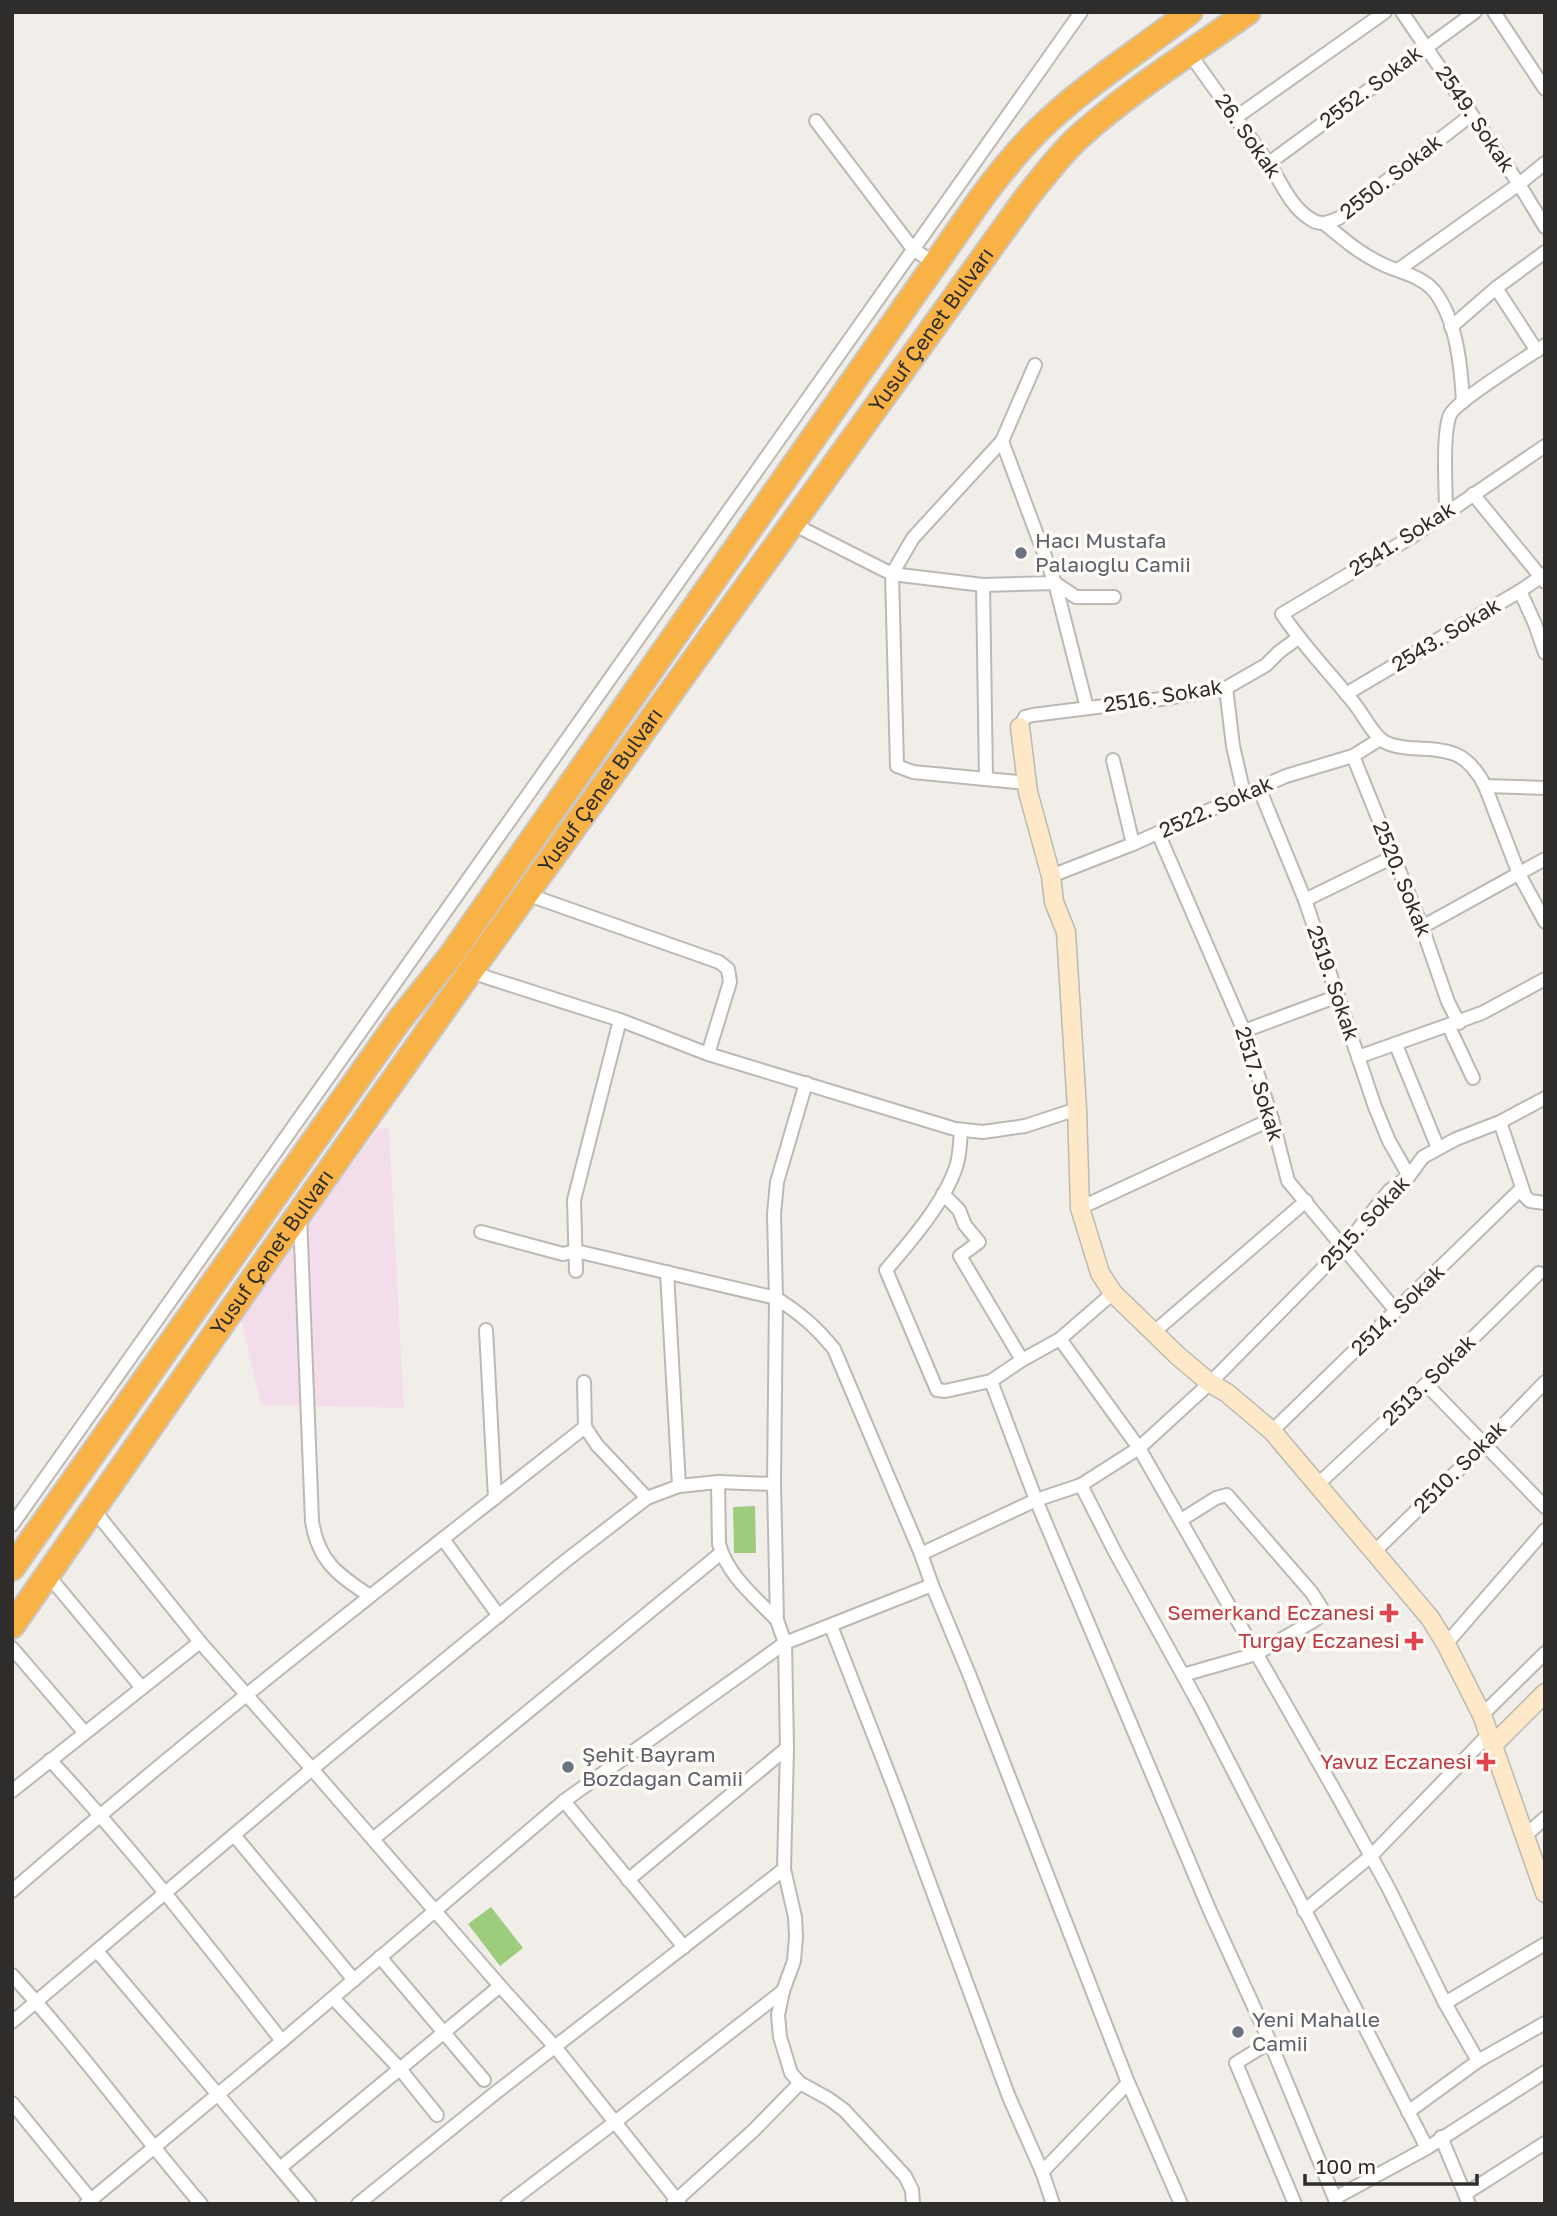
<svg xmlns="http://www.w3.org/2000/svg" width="1557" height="2216" font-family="'Golos Text',sans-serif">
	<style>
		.industrial { fill: #f3ddea }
		.green { fill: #9ecc7d }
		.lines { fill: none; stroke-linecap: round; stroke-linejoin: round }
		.street-casing { stroke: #bcb9b5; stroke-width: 16 }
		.secondary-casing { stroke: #bcb9b5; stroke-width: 21 }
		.highway-casing { stroke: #c9c8c8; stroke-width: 28 }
		.street { stroke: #fff; stroke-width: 12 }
		.secondary { stroke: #fde8c8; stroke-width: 18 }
		.highway { stroke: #f8b246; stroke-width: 24 }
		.worship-dot { fill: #6b7280; stroke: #fffbf7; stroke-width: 2.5 }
		.health-dot { fill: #e0444e; stroke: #fffbf7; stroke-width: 2.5 }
		.labels { text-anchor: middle; stroke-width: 7; stroke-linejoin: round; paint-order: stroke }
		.street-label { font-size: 21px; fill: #2e2d2b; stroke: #fffbf7 }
		.worship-label { font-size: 21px; fill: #5b616d; stroke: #fffbf7; text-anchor: start }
		.health-label { font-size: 21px; fill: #be3a42; stroke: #fffbf7; text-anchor: end }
	</style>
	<rect width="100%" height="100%" fill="#f1eeea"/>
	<path class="industrial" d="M389,1128L404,1408L261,1405L240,1314L378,1129Z"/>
	<g class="green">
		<path d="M755,1506L756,1553H734L733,1507Z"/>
		<path d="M491,1907L523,1948L500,1966L468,1924Z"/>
	</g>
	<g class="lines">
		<defs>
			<g id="street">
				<path d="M1402,12L1519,184L1545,227"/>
				<path d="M1494,12L1545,89"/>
				<path d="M1190,54C1215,90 1241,125 1267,161C1280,179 1289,205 1309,218C1319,226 1328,223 1339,218L1471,115"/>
				<path d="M1235,118L1385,12"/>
				<path d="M816,121L913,249L934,263"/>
				<path d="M1269,163L1475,12"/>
				<path d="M1325,224C1342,238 1358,252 1378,262C1396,272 1422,275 1435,292C1457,322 1461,366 1463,402"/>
				<path d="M1398,270L1519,184L1545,163"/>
				<path d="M1496,288L1537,351"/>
				<path d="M1451,327L1496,288L1545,252"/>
				<path d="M1035,365L1002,441L1055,583L1087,708"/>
				<path d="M1002,441L913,538L892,574L897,766L913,772L1027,783"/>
				<path d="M1545,446L1413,536L1282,614C1304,647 1332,675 1357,707C1365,718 1372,733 1383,741C1391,746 1400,747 1409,748C1447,750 1466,749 1485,786L1545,788"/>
				<path d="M1473,494L1545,582"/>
				<path d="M1446,513C1446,490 1442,434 1450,415C1455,402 1528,357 1545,345"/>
				<path d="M791,523L892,574L983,585L1055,583L1076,597H1114"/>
				<path d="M983,585L986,779"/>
				<path d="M1520,591L1535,624L1545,653"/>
				<path d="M1226,688L1233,746L1244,794"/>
				<path d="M1346,694L1520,591L1545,574"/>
				<path d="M1020,727L1025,717L1033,715L1161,699L1226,688L1266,665L1279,652L1298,638"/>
				<path d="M1353,756L1422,927L1448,1002L1459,1023"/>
				<path d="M1113,760L1133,844"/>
				<path d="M1485,786L1519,874L1545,922"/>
				<path d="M1259,788L1305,900L1375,1107L1389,1141L1409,1176"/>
				<path d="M1158,833L1244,1031L1272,1119L1288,1181L1396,1311"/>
				<path d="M1051,876L1133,844L1286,776L1353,756L1380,739"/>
				<path d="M526,894L719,962L728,969L730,982L708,1054"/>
				<path d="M1305,900L1393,857"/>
				<path d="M1422,927L1545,859"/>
				<path d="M470,972L620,1020L708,1054L955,1129L983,1132L1025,1126L1077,1109"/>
				<path d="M1449,1027L1473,1078"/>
				<path d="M1244,1031L1338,996"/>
				<path d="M1396,1045L1438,1148"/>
				<path d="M1358,1057L1482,1013L1545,979"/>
				<path d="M806,1083L777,1182L774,1214L776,1298L774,1484L777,1620L785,1643L787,1748L784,1869L795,1917L796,1937L794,1961L783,1991L778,2015L780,2037L791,2073L800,2083L829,2099L844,2110L905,2176L912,2190L913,2204"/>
				<path d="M1500,1122L1525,1196L1530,1201L1545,1203"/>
				<path d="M961,1130C960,1142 960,1156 956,1167C944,1203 910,1242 886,1270L937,1390L945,1391L991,1381L1022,1360L1060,1339L1113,1293"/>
				<path d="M943,1194L959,1210L965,1225L979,1242L960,1256L1022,1360"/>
				<path d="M1080,1208L1272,1119"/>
				<path d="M300,1216L312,1521C318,1561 338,1575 370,1596"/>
				<path d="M481,1232L563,1254L576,1251L776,1298C801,1314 816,1327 834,1349L921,1554L932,1585L969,1674L1127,2080L1181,2204"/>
				<path d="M576,1271L574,1200L620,1020"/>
				<path d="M667,1272L679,1486"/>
				<path d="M486,1330L495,1498"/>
				<path d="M1154,1332L1306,1201"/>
				<path d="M1060,1339L1139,1448L1336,1793L1388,1887L1445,2003L1478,2061"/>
				<path d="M991,1381L1036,1500L1210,1911L1270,2042L1337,2204"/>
				<path d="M584,1382L585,1427L597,1445L647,1498"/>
				<path d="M1426,1384L1545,1507"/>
				<path d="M1272,1431L1522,1188"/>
				<path d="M718,1482L719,1544C728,1576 755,1597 777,1620"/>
				<path d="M1081,1485L1115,1552L1200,1706L1427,2148"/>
				<path d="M1317,1485L1426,1384L1539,1273"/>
				<path d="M94,1510L200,1642L312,1769L564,1562L647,1498L679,1486L718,1482L774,1484"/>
				<path d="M1181,1520L1216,1498L1227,1495L1312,1593L1324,1612L1315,1620L1256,1654L1183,1675"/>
				<path d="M12,1525L1081,12"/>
				<path d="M443,1539L499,1616"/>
				<path d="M1375,1551L1484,1445L1545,1382"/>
				<path d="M921,1554L1036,1500L1081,1485L1139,1448L1210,1383L1343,1248L1389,1191L1409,1176L1423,1157L1456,1139L1500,1122L1545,1098"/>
				<path d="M47,1574L142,1688"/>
				<path d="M831,1626L895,1790L1009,2097L1043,2174L1053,2204"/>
				<path d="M1446,1644L1545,1530"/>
				<path d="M12,1648L85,1733"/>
				<path d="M1482,1715L1545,1653"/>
				<path d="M50,1760C133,1849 207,1945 282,2041"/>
				<path d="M12,1791L200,1642"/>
				<path d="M564,1801L684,1947"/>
				<path d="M234,1835L354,1980"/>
				<path d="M1525,1836L1545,1818"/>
				<path d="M373,1839L721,1553"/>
				<path d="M628,1880L787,1748"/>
				<path d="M12,1891C198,1729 392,1579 585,1427"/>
				<path d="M1304,1911L1371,1856L1489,1734"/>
				<path d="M97,1951L310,2204"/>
				<path d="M380,1957L484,2080"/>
				<path d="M12,1975C79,2048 137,2129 201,2204"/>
				<path d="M333,1998L400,2069L437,2115"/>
				<path d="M1445,2003L1545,1944"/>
				<path d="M12,2022L312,1769L500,1986L556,2048L680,2204"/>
				<path d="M1270,2042L1236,2063L1295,2204"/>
				<path d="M12,2103L91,2200"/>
				<path d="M1408,2112L1478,2061L1545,2023"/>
				<path d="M1441,2137L1469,2204"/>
				<path d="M280,2168L500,1986"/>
				<path d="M1042,2172L1128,2083"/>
				<path d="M1465,2194L1545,2143"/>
				<path d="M1335,2198L1427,2148L1545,2072"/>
				<path d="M673,2203L753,2131L800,2083"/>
				<path d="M86,2204L282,2041L564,1801L785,1643L932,1585"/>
				<path d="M358,2204L494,2094L784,1869"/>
				<path d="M507,2204L615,2122L783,1991"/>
			</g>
			<g id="secondary">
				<path d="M1020,727L1028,792L1051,876L1054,902L1066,932L1077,1109L1080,1208L1100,1273L1113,1293L1178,1356L1210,1383L1227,1393L1272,1431L1430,1618L1446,1644L1482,1715L1545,1893"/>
				<path d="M1493,1745L1545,1693"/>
			</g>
			<g id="highway">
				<path d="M12,1568L398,1022L450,957L982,197C1002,170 1024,143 1049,120C1093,80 1143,48 1190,12"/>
				<path id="s1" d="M12,1626L272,1252L470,972L1027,197C1044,176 1060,154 1080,136C1131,90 1192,52 1248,12"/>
			</g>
		</defs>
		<use href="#street" class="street-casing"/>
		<use href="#secondary" class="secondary-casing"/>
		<use href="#highway" class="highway-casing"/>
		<use href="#street" class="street"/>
		<use href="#secondary" class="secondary"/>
		<use href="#highway" class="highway"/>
	</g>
	<g class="worship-dot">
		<circle cx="1021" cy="553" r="7"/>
		<circle cx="568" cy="1767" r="7"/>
		<circle cx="1238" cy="2032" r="7"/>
	</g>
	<g class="health-dot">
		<path d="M1385.5 1602.5h7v7h7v7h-7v7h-7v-7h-7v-7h7z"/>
		<path d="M1410.5 1630.5h7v7h7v7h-7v7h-7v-7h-7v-7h7z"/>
		<path d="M1482.5 1751.5h7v7h7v7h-7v7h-7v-7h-7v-7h7z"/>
	</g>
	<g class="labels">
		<g class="street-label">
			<text transform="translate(1371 87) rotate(-37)" y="7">2552. Sokak</text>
			<text transform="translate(1475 119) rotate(56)" y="7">2549. Sokak</text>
			<text transform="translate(1248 136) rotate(55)" y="7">26. Sokak</text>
			<text transform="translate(1391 177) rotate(-38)" y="7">2550. Sokak</text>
			<text dy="7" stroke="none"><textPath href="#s1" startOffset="1589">Yusuf Çenet Bulvarı</textPath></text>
			<text transform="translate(1402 539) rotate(-32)" y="7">2541. Sokak</text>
			<text transform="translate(1446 635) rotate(-31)" y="7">2543. Sokak</text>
			<text transform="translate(1163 696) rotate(-9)" y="7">2516. Sokak</text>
			<text dy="7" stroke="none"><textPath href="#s1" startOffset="1022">Yusuf Çenet Bulvarı</textPath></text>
			<text transform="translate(1216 807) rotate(-24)" y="7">2522. Sokak</text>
			<text transform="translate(1402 879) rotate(68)" y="7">2520. Sokak</text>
			<text transform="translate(1333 983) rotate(71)" y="7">2519. Sokak</text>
			<text transform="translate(1259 1084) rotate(73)" y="7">2517. Sokak</text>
			<text transform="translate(1365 1223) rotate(-47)" y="7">2515. Sokak</text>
			<text dy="7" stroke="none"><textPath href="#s1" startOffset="455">Yusuf Çenet Bulvarı</textPath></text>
			<text transform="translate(1398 1310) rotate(-44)" y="7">2514. Sokak</text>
			<text transform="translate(1429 1380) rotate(-44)" y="7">2513. Sokak</text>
			<text transform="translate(1460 1467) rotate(-45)" y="7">2510. Sokak</text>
		</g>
		<g class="worship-label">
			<text x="1035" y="548">Hacı Mustafa<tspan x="1035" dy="24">Palaıoğlu Camii</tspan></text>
			<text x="582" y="1762">Şehit Bayram<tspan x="582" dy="24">Bozdağan Camii</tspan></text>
			<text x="1252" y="2027">Yeni Mahalle<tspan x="1252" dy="24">Camii</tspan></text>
		</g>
		<g class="health-label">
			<text x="1375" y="1620">Semerkand Eczanesi</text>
			<text x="1400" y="1648">Turgay Eczanesi</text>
			<text x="1472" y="1769">Yavuz Eczanesi</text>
		</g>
	</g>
	<rect width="1557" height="2216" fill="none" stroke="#2e2d2b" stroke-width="28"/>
	<path d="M1305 2174v10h172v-10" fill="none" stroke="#2e2d2b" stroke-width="3.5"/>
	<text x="1316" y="2174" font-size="21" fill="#2e2d2b" stroke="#fffbf7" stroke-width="5" paint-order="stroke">100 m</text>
</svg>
